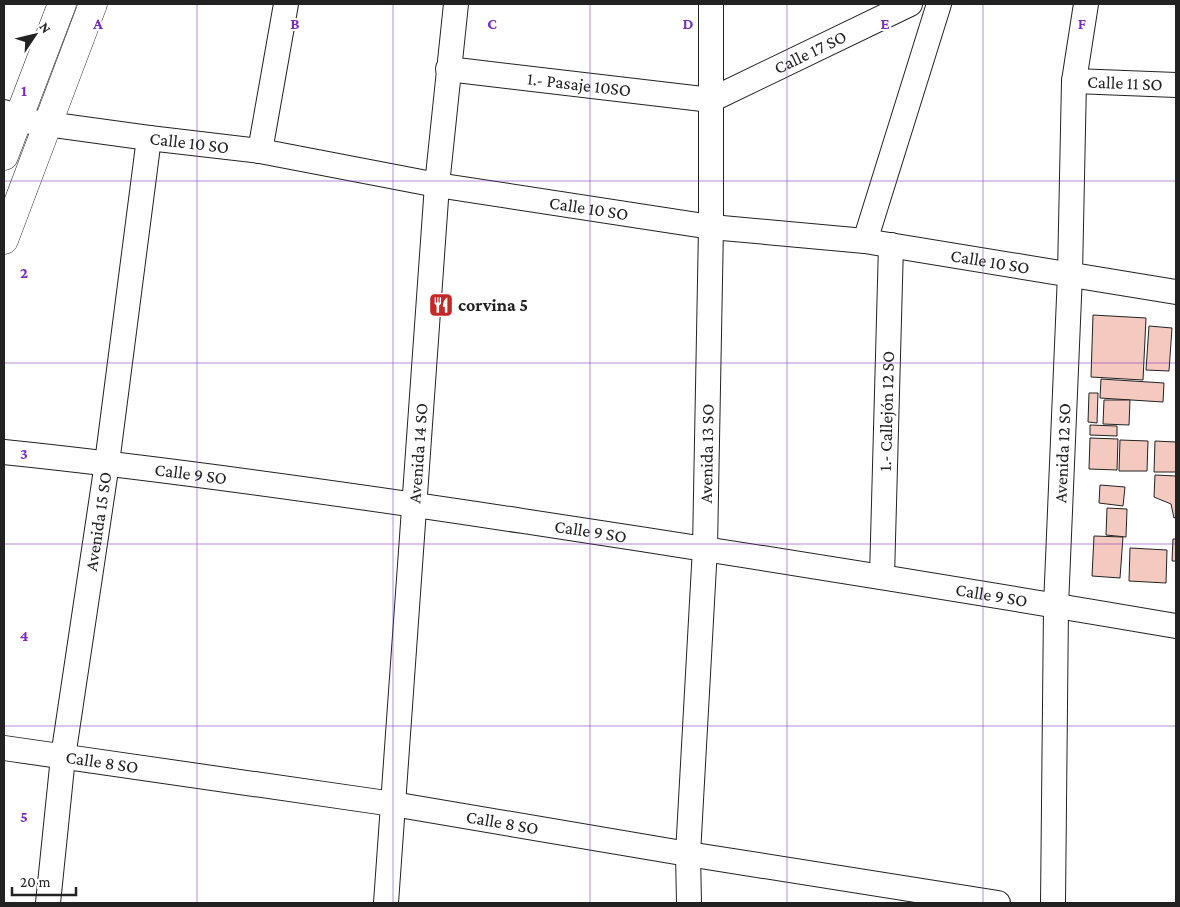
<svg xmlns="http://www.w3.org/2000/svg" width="1180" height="907" font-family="'Crimson Pro',serif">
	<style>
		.building { fill: #f3c9c0; stroke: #222 }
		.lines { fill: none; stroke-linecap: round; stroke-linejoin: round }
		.minor-casing { stroke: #222; stroke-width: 26 }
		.major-casing { stroke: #222; stroke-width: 29 }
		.minor { stroke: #fff; stroke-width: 24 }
		.major { stroke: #fff; stroke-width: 28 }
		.grid { fill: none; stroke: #7b2cbf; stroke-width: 1; stroke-opacity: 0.55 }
		.labels { text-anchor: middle; stroke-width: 4; stroke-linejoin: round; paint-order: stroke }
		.street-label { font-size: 18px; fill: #222; stroke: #fff }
		.poi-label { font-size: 18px; font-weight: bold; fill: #222; stroke: #fff; text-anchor: start }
		.grid-label { font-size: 16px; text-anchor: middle; font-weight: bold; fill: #7b2cbf; stroke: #fff; stroke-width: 4; stroke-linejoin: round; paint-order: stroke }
	</style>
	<rect width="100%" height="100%" fill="#fff"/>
	<g class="building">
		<path d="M1093,315L1146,318L1143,380L1091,377Z"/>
		<path d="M1149,326L1172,328L1169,371L1146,370Z"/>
		<path d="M1101,379L1164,383L1163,402L1100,398Z"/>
		<path d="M1089,393H1098L1097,423L1088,422Z"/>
		<path d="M1104,400H1130L1129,425L1103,424Z"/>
		<path d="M1090,425L1117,426V436L1090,435Z"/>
		<path d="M1090,438L1118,439L1117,470L1089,469Z"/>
		<path d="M1120,440L1148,441L1147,471H1119Z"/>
		<path d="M1155,441L1176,442V472H1154Z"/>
		<path d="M1155,475L1176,476V517L1174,518L1171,504L1154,497Z"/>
		<path d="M1100,485L1125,487L1123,506L1099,503Z"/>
		<path d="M1107,508L1127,509L1126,537L1106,535Z"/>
		<path d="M1094,536L1123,537L1120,578L1092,576Z"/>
		<path d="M1173,539H1176V561H1172Z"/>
		<path d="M1130,548L1167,550L1166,583L1129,581Z"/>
	</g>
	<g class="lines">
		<defs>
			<g id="minor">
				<path id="s1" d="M448,69L711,100L910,4"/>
				<path id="s2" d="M1074,81L1176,85"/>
				<path id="s3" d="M4,112L18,120L149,138L260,151L437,185L711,227L865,241L1176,292"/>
				<path d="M260,151L286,4"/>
				<path d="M865,241L939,4"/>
				<path id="s4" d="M4,452C178,470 351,495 523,521C741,554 959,589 1176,626"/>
				<path id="s5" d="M882,577L891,245"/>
				<path id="s6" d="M4,748L393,804L688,854L998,903"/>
				<path id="s7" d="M48,903L63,757L107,463L149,138"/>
				<path id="s8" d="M386,903L437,185L456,4"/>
				<path id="s9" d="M689,903L688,854L705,548L711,227V4"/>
				<path id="s10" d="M1053,903L1056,606L1070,274L1074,81L1086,4"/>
			</g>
			<g id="major">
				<path d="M4,156L62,4"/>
				<path d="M4,240L93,4"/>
			</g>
		</defs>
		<use href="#minor" class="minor-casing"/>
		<use href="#major" class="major-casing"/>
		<use href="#minor" class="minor"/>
		<use href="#major" class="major"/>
	</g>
	<path class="grid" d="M197,4V903M393,4V903M590,4V903M787,4V903M983,4V903M4,181H1176M4,363H1176M4,544H1176M4,726H1176"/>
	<defs>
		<symbol id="restaurant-square" viewBox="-11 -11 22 22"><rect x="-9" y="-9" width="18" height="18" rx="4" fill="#c62828" stroke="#fff"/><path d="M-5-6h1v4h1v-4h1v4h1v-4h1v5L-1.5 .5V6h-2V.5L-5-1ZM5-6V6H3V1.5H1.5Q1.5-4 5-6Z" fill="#fff"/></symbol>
	</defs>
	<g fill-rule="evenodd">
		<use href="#restaurant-square" x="427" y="291" width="28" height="28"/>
	</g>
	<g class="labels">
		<g class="street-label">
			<text dy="6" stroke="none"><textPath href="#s1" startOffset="375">Calle 17 SO</textPath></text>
			<text dy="6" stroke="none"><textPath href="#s2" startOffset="51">Calle 11 SO</textPath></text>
			<text dy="6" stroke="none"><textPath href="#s1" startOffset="132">1.- Pasaje 10SO</textPath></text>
			<text dy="6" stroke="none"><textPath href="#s3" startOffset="189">Calle 10 SO</textPath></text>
			<text dy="6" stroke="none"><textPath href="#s3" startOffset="594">Calle 10 SO</textPath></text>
			<text dy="6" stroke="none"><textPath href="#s3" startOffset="999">Calle 10 SO</textPath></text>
			<text dy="6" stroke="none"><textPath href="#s5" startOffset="166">1.- Callejón 12 SO</textPath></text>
			<text dy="6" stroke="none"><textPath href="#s8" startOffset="451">Avenida 14 SO</textPath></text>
			<text dy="6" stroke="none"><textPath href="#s10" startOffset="450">Avenida 12 SO</textPath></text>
			<text dy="6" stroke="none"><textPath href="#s9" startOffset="450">Avenida 13 SO</textPath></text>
			<text dy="6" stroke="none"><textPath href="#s4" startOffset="188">Calle 9 SO</textPath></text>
			<text dy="6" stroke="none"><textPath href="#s7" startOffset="385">Avenida 15 SO</textPath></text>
			<text dy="6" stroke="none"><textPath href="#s4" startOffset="592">Calle 9 SO</textPath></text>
			<text dy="6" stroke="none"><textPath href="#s4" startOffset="998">Calle 9 SO</textPath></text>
			<text dy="6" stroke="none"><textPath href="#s6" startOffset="99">Calle 8 SO</textPath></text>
			<text dy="6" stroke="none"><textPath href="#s6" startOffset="504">Calle 8 SO</textPath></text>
		</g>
		<g class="poi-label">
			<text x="458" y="311">corvina 5</text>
		</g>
	</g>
	<g class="grid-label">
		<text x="98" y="29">A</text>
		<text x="295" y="29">B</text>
		<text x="492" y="29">C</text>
		<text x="688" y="29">D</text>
		<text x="885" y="29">E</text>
		<text x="1082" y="29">F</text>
		<text x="24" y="96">1</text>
		<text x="24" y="278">2</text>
		<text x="24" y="459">3</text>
		<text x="24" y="641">4</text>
		<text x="24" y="822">5</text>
	</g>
	<rect width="1180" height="907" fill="none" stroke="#222222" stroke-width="10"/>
	<g transform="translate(35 35) rotate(55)" stroke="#ffffff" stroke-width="4" paint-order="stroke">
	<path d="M0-4L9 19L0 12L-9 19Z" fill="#222222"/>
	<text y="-8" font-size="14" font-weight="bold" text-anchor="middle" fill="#222222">N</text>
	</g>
	<path d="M12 887v8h64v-8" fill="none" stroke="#222222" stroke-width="2.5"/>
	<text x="20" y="887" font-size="15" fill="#222222" stroke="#ffffff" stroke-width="4" paint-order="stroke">20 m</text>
</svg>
